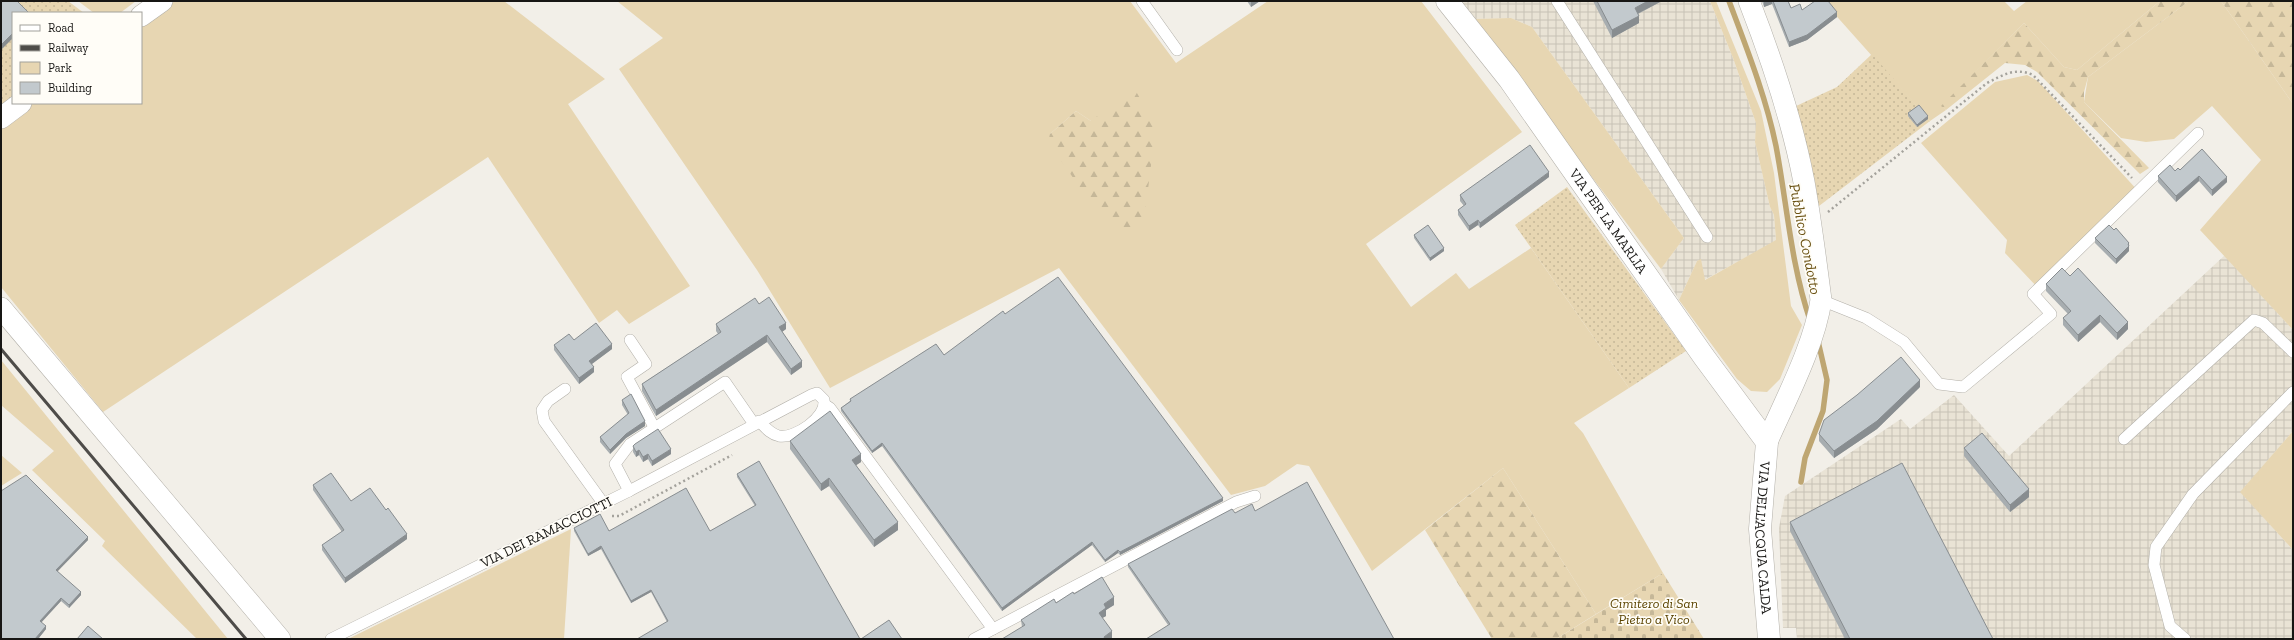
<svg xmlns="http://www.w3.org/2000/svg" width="2294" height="640" font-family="'Zilla Slab',serif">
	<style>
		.industrial { fill: url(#industrial-grid) }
		.green { fill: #e7d6b2; fill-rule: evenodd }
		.forest { fill: url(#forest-firs) }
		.cemetery { fill: url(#cemetery-stones) }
		.garden { fill: url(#garden-dots) }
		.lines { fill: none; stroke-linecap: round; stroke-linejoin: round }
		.stream { stroke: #bea672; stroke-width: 5.5 }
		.lane-casing { stroke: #b3b0a9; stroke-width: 12 }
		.street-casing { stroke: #b3b0a9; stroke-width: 22 }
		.secondary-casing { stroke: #b3b0a9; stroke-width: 23 }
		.path { stroke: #a4a29c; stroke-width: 2.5; stroke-dasharray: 2 3; stroke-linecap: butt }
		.lane { stroke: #fff; stroke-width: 11 }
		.street { stroke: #fff; stroke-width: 21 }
		.secondary { stroke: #fff; stroke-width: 22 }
		.rail { stroke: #4e4c49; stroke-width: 3 }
		.wall { fill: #a7adb0 }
		.shaded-wall { fill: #888d90 }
		.building { fill: #c2c9cd; stroke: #888d90 }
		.labels { text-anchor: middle; stroke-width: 3.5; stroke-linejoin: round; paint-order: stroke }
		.street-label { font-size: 14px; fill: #171614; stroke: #fffdf7 }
		.park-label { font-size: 14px; font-style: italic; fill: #5c4400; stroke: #fffdf7 }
		.water-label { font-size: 15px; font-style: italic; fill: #695011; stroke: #fffdf7 }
	</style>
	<defs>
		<pattern id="industrial-grid" width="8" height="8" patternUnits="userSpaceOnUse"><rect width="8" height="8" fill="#e9e3d5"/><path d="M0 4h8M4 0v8" fill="none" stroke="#c7c2b6"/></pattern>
		<pattern id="forest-firs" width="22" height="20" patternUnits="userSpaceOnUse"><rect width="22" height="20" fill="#e7d6b2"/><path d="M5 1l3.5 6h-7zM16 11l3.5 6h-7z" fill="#c5b798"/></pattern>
		<pattern id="cemetery-stones" width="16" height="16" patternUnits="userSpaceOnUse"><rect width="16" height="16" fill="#e7d6b2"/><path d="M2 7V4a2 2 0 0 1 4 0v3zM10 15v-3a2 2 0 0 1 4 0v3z" fill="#c5b798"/></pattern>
		<pattern id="garden-dots" width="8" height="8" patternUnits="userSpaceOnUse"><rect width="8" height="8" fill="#e7d6b2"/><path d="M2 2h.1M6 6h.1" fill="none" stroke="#c5b798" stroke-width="1.8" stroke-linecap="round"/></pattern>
	</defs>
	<rect width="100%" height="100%" fill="#f2efe8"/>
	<g class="industrial">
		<path d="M1459,1H1710L1733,58L1756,123L1755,142L1770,207L1774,215L1776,241L1704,280L1701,260L1697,261L1679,300L1661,269L1684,238L1532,27L1511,18L1473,19Z"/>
		<path d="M2225,255L2293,330V431L2241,492L2293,550V639H1797L1796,628H1783L1779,528L1785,496L1901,419L1910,429L1954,395L2009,456Z"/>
	</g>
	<g class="green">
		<path d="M78,1H136L120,13H94Z"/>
		<path d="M172,1H504L605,79L568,104L690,286L629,324L617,310L599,323L488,157L103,412L1,287V127L33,103H141V24Z"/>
		<path d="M617,1H1130L1176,63L1268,1H1421L1522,132L1366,244L1411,307L1456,273L1469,289L1531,248L1629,388L1574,423L1583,433L1663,573L1596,614L1503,468L1372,571L1309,466L1297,464L1265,486L1231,495L1059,268L830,388L757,270L619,69L663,38ZM1076,111L1091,121L1050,134Z"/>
		<path d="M1710,1H1716L1761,111L1774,173L1791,306L1802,325L1780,379L1767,392L1751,391L1737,379L1679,300L1697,261L1701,259L1705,280L1776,240L1774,215L1770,207L1755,142L1756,123L1733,58Z"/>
		<path d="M1823,1H2004L2014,11L2027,1H2160L2077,70L2064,67L2024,23L1942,106L1946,110L1930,121Z"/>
		<path d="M2189,1H2221L2293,104V330L2200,230L2261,160L2212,106L2174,139L2146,142L2121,138L2084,102L2088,77Z"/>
		<path d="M1511,18L1532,27L1684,238L1661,269L1473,19Z"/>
		<path d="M2027,75L2038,81L2139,192L2039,289L2005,253L2007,240L1921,143L1995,82Z"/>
		<path d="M1,360L228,639H197L102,546L105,541L32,470L54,451L1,405Z"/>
		<path d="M2293,431V550L2240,492Z"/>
		<path d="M1,455L22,473L1,486Z"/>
		<path d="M571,529L564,639H348Z"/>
	</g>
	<g class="forest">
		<path d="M2160,1H2189L2088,77L2084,92V102L2149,168L2140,174L2037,72L2025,65L2005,63L1946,110L1941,106L2024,23L2064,67L2077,70Z"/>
		<path d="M2221,1H2293V104Z"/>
		<path d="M1134,88L1156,126L1144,221L1132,233L1102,219L1048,142L1050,134L1076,111L1091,121Z"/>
		<path d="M1503,468L1596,614L1556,639H1492L1425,530Z"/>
	</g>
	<path class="cemetery" d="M1663,573L1704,639H1556Z"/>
	<g class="garden">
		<path d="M1,1H68L84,13H13V97L1,106Z"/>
		<path d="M1872,54L1930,121L1819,206L1794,107L1837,87Z"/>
		<path d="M1567,187L1686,351L1629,388L1515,225Z"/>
	</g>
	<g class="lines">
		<g class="stream">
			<path d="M1729,1C1747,49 1766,97 1776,146C1787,204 1791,265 1810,320"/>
			<path d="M1801,482L1805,458L1823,411L1827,380L1818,341"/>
		</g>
		<defs>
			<g id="lane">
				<path d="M1142,1L1177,50"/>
				<path d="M1557,1L1707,237"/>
				<path d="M1821,300L1866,318L1904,342L1939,384L1963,387L2051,314L2033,294L2198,133"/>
				<path d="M630,340L646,364L627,377L654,427"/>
				<path d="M565,389L548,401L542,410L544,421L603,503"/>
				<path d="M824,404L830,408L993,629"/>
				<path d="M2124,439L2254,320L2263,323L2293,352"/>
				<path d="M629,491L615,464L630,444L725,382L754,424"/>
				<path d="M331,639L629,491L811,395L817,393L824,400C827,417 795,439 779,436C770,434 765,427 759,421"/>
				<path d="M974,639L1236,502L1255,496"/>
				<path d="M2185,639L2170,626L2154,565L2156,547L2193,494L2293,392"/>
			</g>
			<g id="street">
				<path d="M1749,1C1772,60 1792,119 1804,182C1811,221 1816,261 1821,300C1815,344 1785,401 1767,442"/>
				<path d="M141,16L162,1"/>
				<path d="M1,118L21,103"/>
				<path d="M1,308L280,639"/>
			</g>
			<g id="secondary">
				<path id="s1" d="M1447,1L1509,79L1704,357L1767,442L1760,529L1769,639"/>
			</g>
		</defs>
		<use href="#lane" class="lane-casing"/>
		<use href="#street" class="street-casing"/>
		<use href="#secondary" class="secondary-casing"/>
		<g class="path">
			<path d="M1828,212L1987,83C2003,75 2015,67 2033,75L2132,178"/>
			<path d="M612,516H619L732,455"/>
		</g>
		<use href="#lane" class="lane"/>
		<use href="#street" class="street"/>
		<use href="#secondary" class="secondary"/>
		<path class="rail" d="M1,349L246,639"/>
	</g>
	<g class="wall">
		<path d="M1247,1H1260L1251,7Z"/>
		<path d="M1593,1H1662L1638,14L1639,23L1612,38Z"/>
		<path d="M1762,1H1788L1791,8L1837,17L1807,40L1789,47L1772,4L1764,7Z"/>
		<path d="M1908,113L1928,119L1917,127L1908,116Z"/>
		<path d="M2180,170L2227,182L2212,196L2199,181L2176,202L2158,182V176L2175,171Z"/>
		<path d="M1549,177L1480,228L1478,225L1469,231L1458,215V210L1464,206L1460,201V195Z"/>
		<path d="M2114,230L2129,243V251L2116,264L2095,243V238Z"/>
		<path d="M1414,235L1444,251L1430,261L1414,238Z"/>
		<path d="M2070,276L2128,329L2117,340L2100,322L2078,342L2063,325V318L2068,314L2046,291V284Z"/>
		<path d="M759,304L786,329L782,332L802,367L791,375L767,342L656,416L642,391V384L718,334L716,331V324Z"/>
		<path d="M1005,314L1223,501L1120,555L1118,553L1105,562L1092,545L1002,611L882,446L872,453L841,411V408L850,401V399L944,355Z"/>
		<path d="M574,340L612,349L592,364L594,372L579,384L554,350V345Z"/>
		<path d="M1920,387L1877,429L1834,458L1819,441V434Z"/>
		<path d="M622,400L645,426L626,438L610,454L600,442V437L628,415L622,405Z"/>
		<path d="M790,441L861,462L856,465L898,530L874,547L829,486L821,491L790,449Z"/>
		<path d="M633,446L671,454L652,466L648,459L643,462L639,455L636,457L633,452Z"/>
		<path d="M1964,448L2029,497L2010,512L1964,456Z"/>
		<path d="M737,474L860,639L667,622L651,592L631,603L601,549L588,556L574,531V528L609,531H710L755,506L737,477Z"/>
		<path d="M26,475L88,540L57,571L81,595L69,608L61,601L41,622L46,629L38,639H1Z"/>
		<path d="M313,485L351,501L386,510L407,539L345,583L322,550V545L342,532L313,490Z"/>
		<path d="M1255,511L1394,639L1168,625L1128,567V564L1235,513Z"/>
		<path d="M1790,522L1993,639H1845L1790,531Z"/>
		<path d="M1074,594L1114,605L1106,610V616L1102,618L1112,639L1022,627L1021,620Z"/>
	</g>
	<g class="shaded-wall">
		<path d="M1253,1H1260L1251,7V2Z"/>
		<path d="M1648,1H1662L1635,15V8Z"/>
		<path d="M1766,1H1772V4L1764,7V2Z"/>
		<path d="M1837,12V17L1807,40L1789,47V42Z"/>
		<path d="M1639,16V23L1612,38V30Z"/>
		<path d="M13,33V38L1,50V45Z"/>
		<path d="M1928,116V119L1917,127V125Z"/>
		<path d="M1549,172V177L1480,228V223Z"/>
		<path d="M2199,176V181L2176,202V196Z"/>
		<path d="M2227,177V182L2212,196V190Z"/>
		<path d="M1478,220V225L1469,231V226Z"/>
		<path d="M2129,243V251L2116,264V259Z"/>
		<path d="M1444,248V251L1430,261V258Z"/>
		<path d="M2100,315V322L2078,342V335Z"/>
		<path d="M2128,322V329L2117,340V333Z"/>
		<path d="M786,323V329L779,334V327Z"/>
		<path d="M767,335V342L656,416V410Z"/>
		<path d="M612,344V349L589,366V361Z"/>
		<path d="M802,361V367L791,375V369Z"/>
		<path d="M594,367V372L579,384V378Z"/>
		<path d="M1920,380V387L1877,429L1834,458V451Z"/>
		<path d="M645,421V426L626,438L610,454V450L626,434Z"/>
		<path d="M882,443V446L872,453V451Z"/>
		<path d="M671,449V454L652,466V461Z"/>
		<path d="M639,450V455L636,457V452Z"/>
		<path d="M648,454V459L643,462V457Z"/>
		<path d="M861,454V462L852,468V460Z"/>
		<path d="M829,478V486L821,491V484Z"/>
		<path d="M2029,489V497L2010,512V505Z"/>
		<path d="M1223,498V501L1120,555V552Z"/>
		<path d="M898,522V530L874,547V540Z"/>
		<path d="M407,534V539L345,583V578Z"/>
		<path d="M88,537V540L56,573V570Z"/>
		<path d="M1092,542V545L1002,611V608Z"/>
		<path d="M601,546V549L588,556V554Z"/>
		<path d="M1118,550V553L1105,562V560Z"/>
		<path d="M651,590V592L631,603V601Z"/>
		<path d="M81,592V595L69,608V605Z"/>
		<path d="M1114,597V605L1106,610V616L1099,620V613L1104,604Z"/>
		<path d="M61,598V601L40,624V621Z"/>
		<path d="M46,626V629L38,639H35Z"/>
		<path d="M1112,631V639H1104V637Z"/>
	</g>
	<g class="building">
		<path d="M1,1H17L29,13H13V33L1,45Z"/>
		<path d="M1597,1H1648L1635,8L1639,16L1612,30Z"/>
		<path d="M1773,1H1788L1791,8L1800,4L1802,10L1815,1H1828L1837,12L1807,35L1789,42Z"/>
		<path d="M1919,105L1928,116L1917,125L1908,113Z"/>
		<path d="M1530,145L1549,172L1480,223L1478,220L1469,226L1458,210L1466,204L1460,195Z"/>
		<path d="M2202,149L2227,177L2212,190L2199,176L2176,196L2158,176L2170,165L2175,171L2178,168L2180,170Z"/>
		<path d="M1428,225L1444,248L1430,258L1414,235Z"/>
		<path d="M2109,225L2114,230L2116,228L2129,243L2128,244L2129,246L2116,259L2095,238Z"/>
		<path d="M2062,268L2070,276L2078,268L2128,322L2117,333L2100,315L2078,335L2063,318L2071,311L2046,284Z"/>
		<path d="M1058,277L1223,498L1120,552L1118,550L1105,560L1092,542L1002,608L882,443L872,451L841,408L851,401L850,399L936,344L944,355L1003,311L1005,314Z"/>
		<path d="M769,297L786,323L779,327L802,361L791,369L767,335L656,410L642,384L721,332L716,324L755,298L759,304Z"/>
		<path d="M596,323L612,344L589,361L594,367L579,378L554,345L569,334L574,340Z"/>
		<path d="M1901,357L1920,380L1877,421L1834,451L1819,434L1824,420L1857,395Z"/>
		<path d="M631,394L645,421L626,434L610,450L600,437L629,413L622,400Z"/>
		<path d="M830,411L861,454L852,460L898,522L874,540L829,478L821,484L790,441Z"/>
		<path d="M658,429L671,449L652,461L648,454L643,457L639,450L636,452L633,446L635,444Z"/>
		<path d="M1982,433L2029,489L2010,505L1964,448Z"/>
		<path d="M759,461L860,639H637L668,621L651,590L631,601L601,546L588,554L574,528L600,514L609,531L686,488L710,531L756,505L737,474Z"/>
		<path d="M1902,463L1993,639H1850L1790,522Z"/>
		<path d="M331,473L351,501L370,488L386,510L388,508L407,534L345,578L322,545L344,530L313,485Z"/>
		<path d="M26,475L88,537L56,570L81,592L69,605L61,598L40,621L46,626L35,639H1V491Z"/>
		<path d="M1307,482L1394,639H1146L1170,624L1128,564L1232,509L1235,513L1252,504L1255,511Z"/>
		<path d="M1102,577L1114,597L1104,604L1106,608L1099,613L1112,631L1104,637L1105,639H1002L1025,625L1021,620L1054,599L1056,603L1073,592L1074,594Z"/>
		<path d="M889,620L902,639H861Z"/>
		<path d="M88,626L103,639H77Z"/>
	</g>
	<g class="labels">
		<g class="street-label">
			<text dy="5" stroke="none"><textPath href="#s1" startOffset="273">VIA PER LA MARLIA</textPath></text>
			<text transform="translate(546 532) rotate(-26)" y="5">VIA DEI RAMACCIOTTI</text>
			<text dy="5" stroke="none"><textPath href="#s1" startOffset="641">VIA DELL'ACQUA CALDA</textPath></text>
		</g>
		<g class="park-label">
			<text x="1654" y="608">Cimitero di San<tspan x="1654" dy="16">Pietro a Vico</tspan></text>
		</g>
		<g class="water-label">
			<text transform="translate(1805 239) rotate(79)" y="5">Pubblico Condotto</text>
		</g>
	</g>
	<rect width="2294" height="640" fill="none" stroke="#171614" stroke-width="4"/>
	<rect x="12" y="12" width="130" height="92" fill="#fffdf7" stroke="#a2a19c"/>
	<rect x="20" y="25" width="20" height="6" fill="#ffffff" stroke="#a2a19c"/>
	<text x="48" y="32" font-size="12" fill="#171614">Road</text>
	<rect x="20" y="45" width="20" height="6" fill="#4e4c49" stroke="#a2a19c"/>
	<text x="48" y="52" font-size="12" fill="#171614">Railway</text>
	<rect x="20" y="62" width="20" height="12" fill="#e7d6b2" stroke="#a2a19c"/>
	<text x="48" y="72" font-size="12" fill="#171614">Park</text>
	<rect x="20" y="82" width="20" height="12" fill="#c2c9cd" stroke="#a2a19c"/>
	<text x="48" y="92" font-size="12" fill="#171614">Building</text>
</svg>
